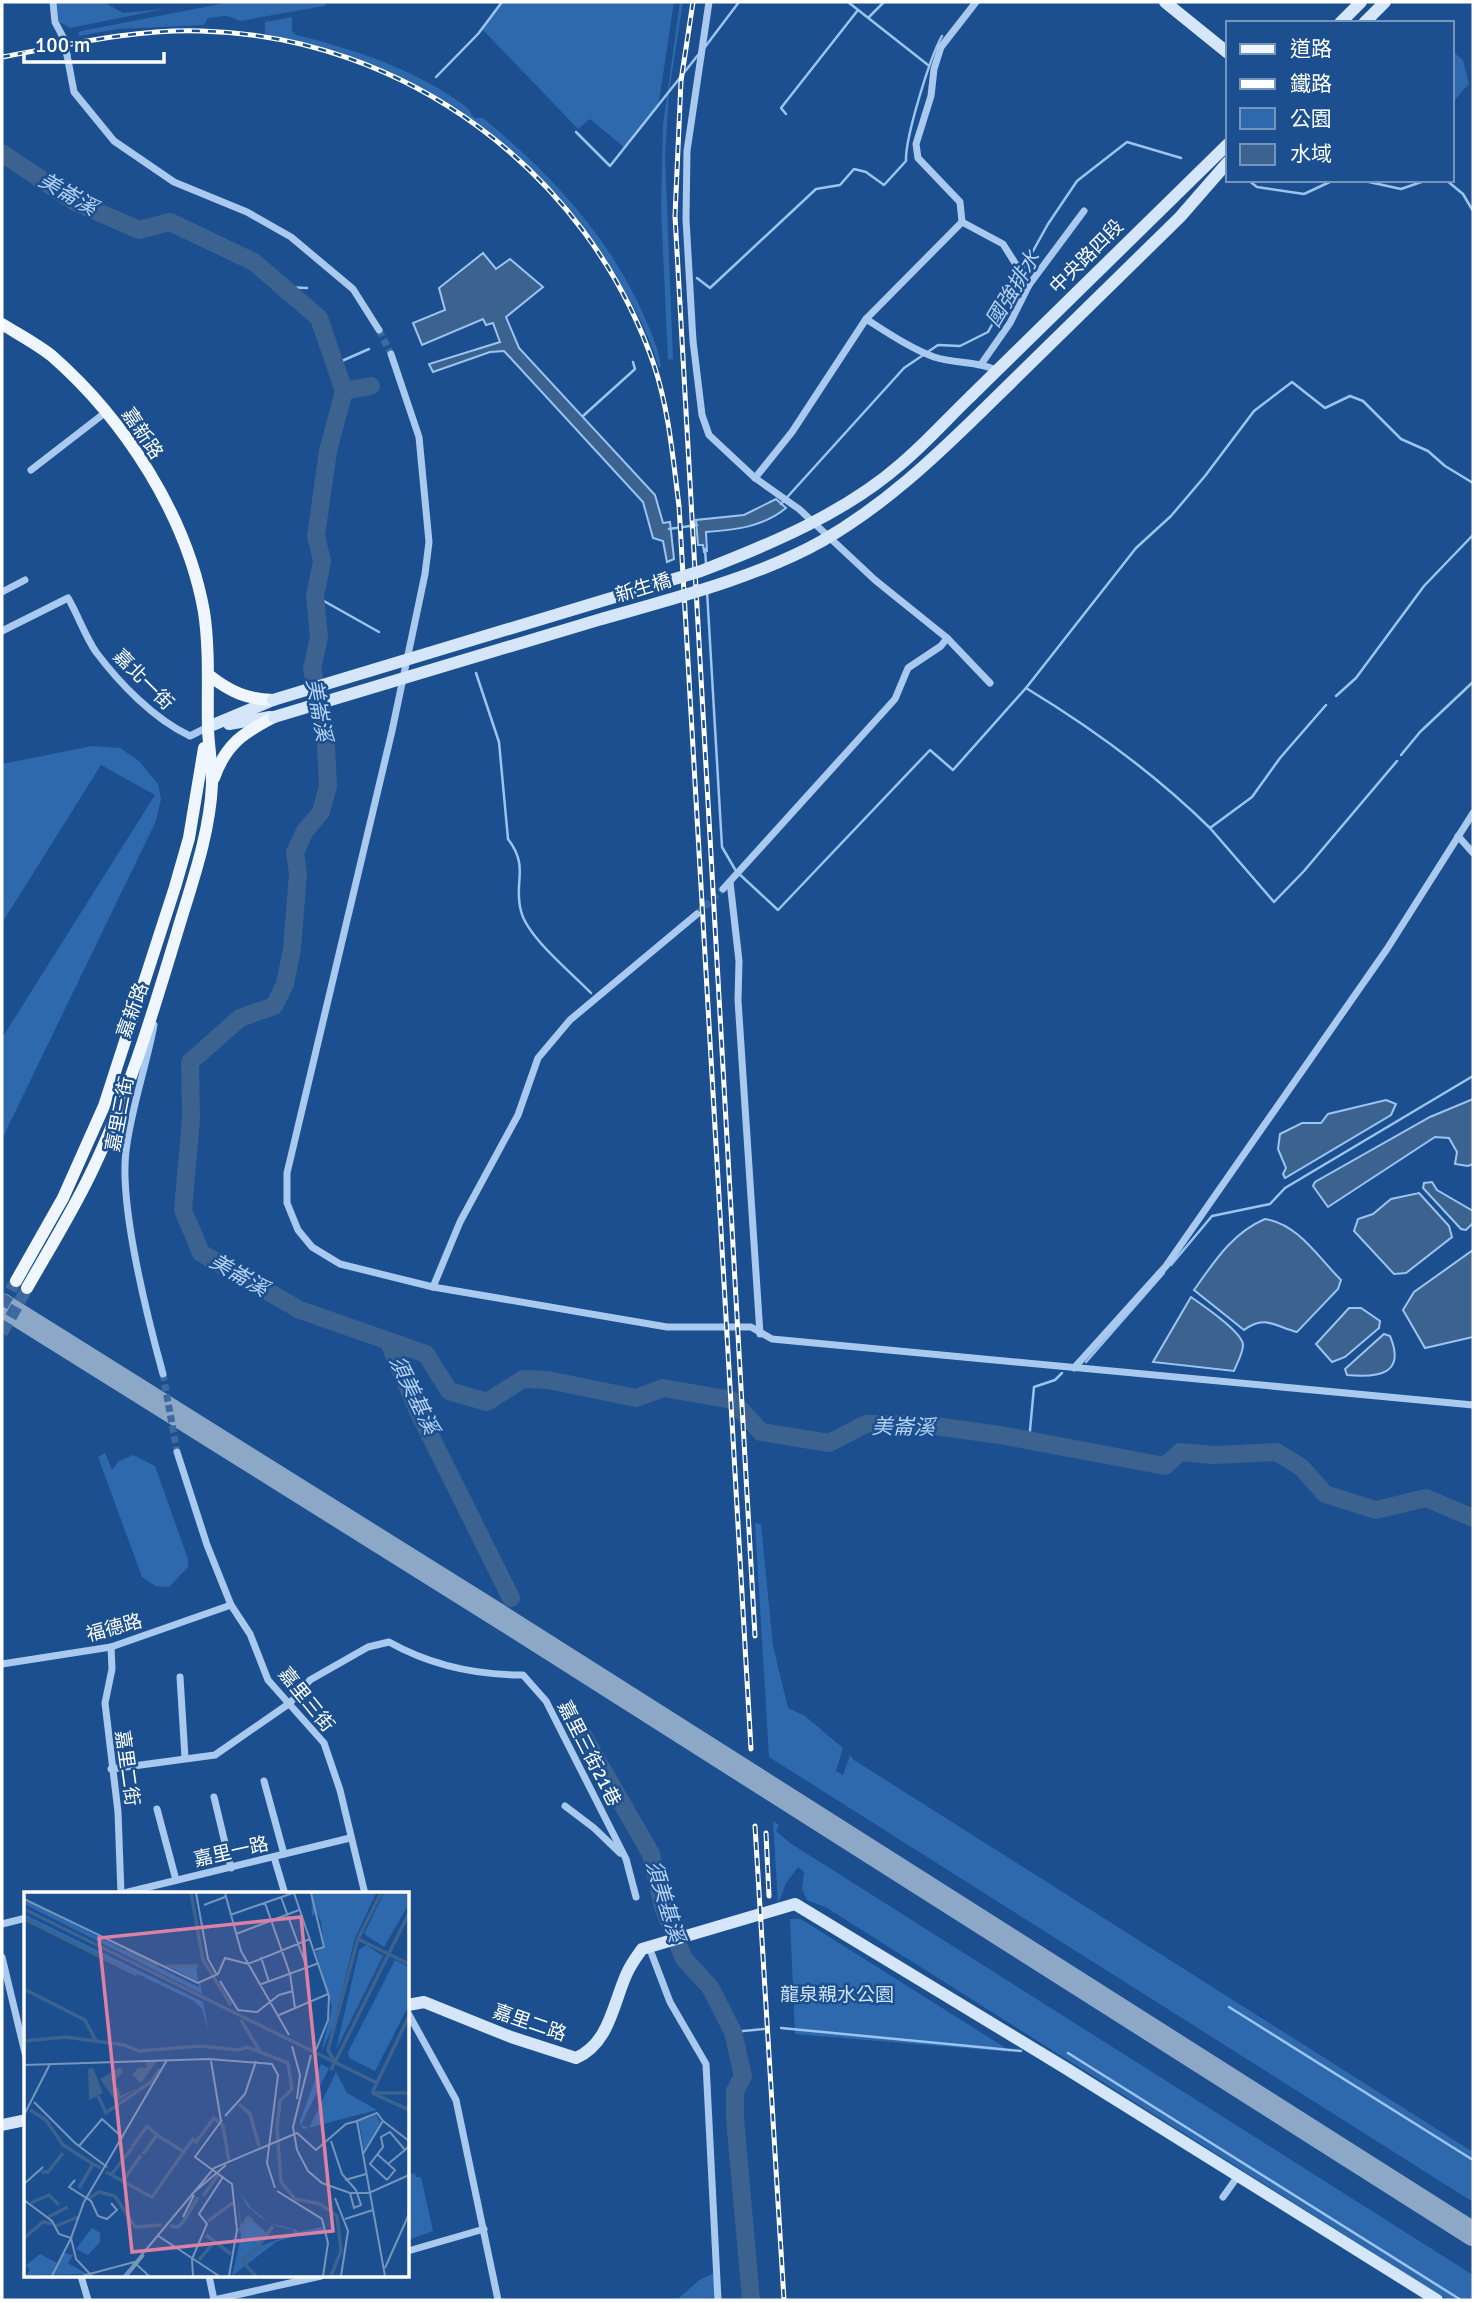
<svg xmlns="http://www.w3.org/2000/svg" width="1475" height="2302" font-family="Signika,'Noto Sans TC',sans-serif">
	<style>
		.green { fill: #2e69ad }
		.water { fill: #3c6290; stroke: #9cc4f0; stroke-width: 2 }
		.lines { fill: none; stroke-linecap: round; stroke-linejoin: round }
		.stream { stroke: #9cc4f0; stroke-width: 2.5 }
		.river { stroke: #3c6290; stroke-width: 18 }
		.taxiway { stroke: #8da7c7; stroke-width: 24 }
		.street-tunnel { stroke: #3d69a0; stroke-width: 7; stroke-dasharray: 7 3.5; stroke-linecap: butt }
		.primary-tunnel { stroke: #3d69a0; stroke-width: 12; stroke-dasharray: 12 6; stroke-linecap: butt }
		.street { stroke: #a9c9ee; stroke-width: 7 }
		.secondary { stroke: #d6e6fa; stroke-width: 12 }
		.primary { stroke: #f0f6ff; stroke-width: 12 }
		.rail-casing { stroke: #fff; stroke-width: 5 }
		.rail { stroke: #1b4f8f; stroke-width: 2.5; stroke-dasharray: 8; stroke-linecap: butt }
		.street-bridge { stroke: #a9c9ee; stroke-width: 7 }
		.secondary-bridge { stroke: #d6e6fa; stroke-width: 12 }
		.labels { text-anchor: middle; stroke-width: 5; stroke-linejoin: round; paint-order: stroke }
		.street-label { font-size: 19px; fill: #fff; stroke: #1b4f8f }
		.park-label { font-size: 19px; fill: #cfe3fa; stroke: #1b4f8f }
		.water-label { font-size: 21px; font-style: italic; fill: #b5d3f5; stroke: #1b4f8f }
		.inset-river { fill: none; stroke: #3c6290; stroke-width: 3.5 }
		.inset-road { fill: none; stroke: #7695bc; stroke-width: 2 }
		.view { fill: #dd80a5; fill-opacity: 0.15; stroke: #dd80a5; stroke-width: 3.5 }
		.inset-edge { fill: none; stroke: #fff; stroke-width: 3.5 }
	</style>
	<rect width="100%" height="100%" fill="#1b4f8f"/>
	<g class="green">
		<path d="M57,2H104L123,13L164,9L70,28L59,22Z"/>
		<path d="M231,2H328L324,6L240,21C222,13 225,17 208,18L204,25L118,29L79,36V32L86,30Z"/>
		<path d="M501,2H674L658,108L625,148L590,119L578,129L481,28Z"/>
		<path d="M680,2H683L669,92L665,155L673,359L668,360L661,209L663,125Z"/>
		<path d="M292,17V31L296,35C354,49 417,70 465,106C471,110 469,114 475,118H483C550,173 609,236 644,316C651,332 659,349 661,367L659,368C647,326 623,286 599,250C515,131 407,62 265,34V22Z"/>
		<path d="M1452,51L1463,60L1469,84L1452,103Z"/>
		<path d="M92,746L120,748L139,761L158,784L161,799L156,821L2,1139V1038L155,795L101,765L2,923V764Z"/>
		<path d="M105,1453L112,1470L119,1461L133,1455L155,1466L188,1559V1567L169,1587L155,1586L142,1577L98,1457Z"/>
		<path d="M755,1523L761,1524L773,1646L788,1708L805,1716L843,1748L836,1771L843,1775L850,1755L854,1760L1473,2152V2202L769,1757Z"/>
		<path d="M773,1821L779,1825L776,1831L790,1843L1473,2275V2300H1448L827,1908L807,1900L802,1889L804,1872L798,1867L786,1883L778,1904Z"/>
		<path d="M790,1919H801L1012,2052L795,2034Z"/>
		<path d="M415,2173L416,2177H421L433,2231L408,2240V2174Z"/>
		<path d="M714,2273L716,2300H677L699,2280Z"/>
	</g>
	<g class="water">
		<path d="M483,253L496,269L510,259L543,287L506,317L519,348L655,495L663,523L670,522L674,559L667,562L663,541L653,538L643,502L504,351L490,352L433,372L429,364L500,342L493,323L486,325L483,319L422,345L413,323L445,310L439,288Z"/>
		<path d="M776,499L786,508C763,527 735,530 706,532L707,551L704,552L703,545H698L696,520L744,515Z"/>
		<path d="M1473,1099V1164L1468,1166L1455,1164L1457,1152L1449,1138L1435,1137L1328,1207L1313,1186L1315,1182L1430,1117Z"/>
		<path d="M1386,1100L1396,1104L1391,1115L1285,1178L1283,1174L1286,1168L1278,1149L1280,1134L1302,1123H1321L1328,1114Z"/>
		<path d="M1432,1182L1437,1190L1473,1211V1223L1466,1230L1461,1229L1423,1188L1424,1183Z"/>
		<path d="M1419,1193L1449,1226L1452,1237L1406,1273L1394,1274L1354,1231L1358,1219L1373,1214L1391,1199Z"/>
		<path d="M1265,1219C1298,1224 1318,1257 1341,1280L1338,1289L1297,1332C1276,1327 1265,1314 1244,1330L1194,1290C1214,1262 1232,1233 1265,1219Z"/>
		<path d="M1473,1250V1337L1425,1348L1403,1310L1414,1292Z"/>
		<path d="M1191,1297C1202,1305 1243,1332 1243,1345C1243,1353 1237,1363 1234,1371L1153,1362Z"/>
		<path d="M1349,1308H1361L1380,1321L1379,1328L1345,1357L1332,1362L1316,1344Z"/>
		<path d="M1384,1334L1390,1336C1406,1374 1379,1378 1347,1375L1345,1369Z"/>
	</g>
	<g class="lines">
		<g class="stream">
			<path d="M848,2L928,65"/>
			<path d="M869,17L884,2"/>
			<path d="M705,47L739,2"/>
			<path d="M436,77L478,34L502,2"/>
			<path d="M786,114L781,108L858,10"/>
			<path d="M576,132L610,166L698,55"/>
			<path d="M1248,180L1257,187L1304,194L1334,180"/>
			<path d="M1360,180L1401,189L1427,180"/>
			<path d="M1446,180L1463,194L1473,211"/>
			<path d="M697,278L710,288L816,189L840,185L854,169L866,172L884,185L906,161C905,138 930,57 942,36"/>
			<path d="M283,287L307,288"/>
			<path d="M335,364L369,349"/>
			<path d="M583,416L635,369L633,362"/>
			<path d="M781,504L904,368L938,345L960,346L988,332L1048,224L1077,181L1127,142L1181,158"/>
			<path d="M669,529L697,525"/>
			<path d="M705,549L706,564"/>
			<path d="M707,591L722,847L736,871L778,910L930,750L953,770L1026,688L1136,548L1171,516L1205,476L1254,411L1292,382L1325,408L1350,396L1363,401L1401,439L1428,451L1445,466L1473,483"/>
			<path d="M315,596L379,632"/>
			<path d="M476,673L499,742L508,839C530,868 513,882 521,911C527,937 572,973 591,993"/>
			<path d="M1026,688C1092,728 1155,774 1210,828L1252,797L1280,758L1326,705"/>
			<path d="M1336,696L1356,678L1424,586L1473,535"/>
			<path d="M1401,755L1420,732L1473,682"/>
			<path d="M1210,828L1274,902L1304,871L1397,761"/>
			<path d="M1171,1265L1212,1216L1270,1204L1285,1188L1473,1076"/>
			<path d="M1086,1362L1164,1273"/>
			<path d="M1029,1441L1034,1387L1055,1380L1062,1373"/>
			<path d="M1229,2007L1473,2160"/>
			<path d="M781,2028L1021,2051"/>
			<path d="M733,2032L764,2029"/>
			<path d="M1068,2053L1461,2300"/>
		</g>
		<g class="river">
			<path d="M2,153L75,202L139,230L170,222L254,262L319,318L344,391L328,451L316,536L322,561L315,596L319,637L312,669L325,725L328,786L321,812L305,831L295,852L298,874L292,949L285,984L274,1006L240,1018L190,1062L191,1119L183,1210L201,1253L300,1310L426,1354L449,1391L487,1402L523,1379L548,1380L636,1398L663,1388L732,1400L761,1432L829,1443L866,1424H920L1000,1435L1165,1466L1180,1452L1214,1455L1276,1452L1301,1467L1325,1494L1376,1510L1426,1498L1473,1518"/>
			<path d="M344,391L371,386"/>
			<path d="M389,1343L418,1411L511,1598"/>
			<path d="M570,1713L651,1854L663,1907L684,1959L710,1987L733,2032L743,2076L735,2091V2118L751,2300"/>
		</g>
		<path class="taxiway" d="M2,1305L496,1614L1473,2234"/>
		<g class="street-tunnel">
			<path d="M379,330L391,354"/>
			<path d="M697,914L723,889"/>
			<path d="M163,1374L177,1452"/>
		</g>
		<g class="primary-tunnel">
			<path d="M2,1306L16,1281"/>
			<path d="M2,1333L27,1288"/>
		</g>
		<g class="street">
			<path d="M53,2L55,22L64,39"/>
			<path d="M709,2L687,151L686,219L693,341L702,415L709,435L755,478L799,509L875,580L947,638L941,646L908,668L895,699L723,889"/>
			<path d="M67,55L74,92L114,141L174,182L247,212L291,237L353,289L379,330"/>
			<path d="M962,222L1003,244L1029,285"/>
			<path d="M866,319C888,333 910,348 934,357C956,364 978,361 999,371"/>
			<path d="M391,354L419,437L429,542L425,574L392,731L287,1173V1203L298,1230L312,1247L340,1264L433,1287L667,1327H751L772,1339L1473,1405"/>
			<path d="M982,363L1010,323L1029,285L1084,211"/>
			<path d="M31,470L106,412"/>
			<path d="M755,478L792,432L866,319L962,222L960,202L918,158L916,144L931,96L934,69L941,47L976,2"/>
			<path d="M2,592L25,580"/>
			<path d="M2,631L68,598C78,615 85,636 96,652C120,684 154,719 190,736L208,727"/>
			<path d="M947,638L990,683"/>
			<path d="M1458,836L1473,853"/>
			<path d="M730,882L739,961L738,1000L760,1334"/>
			<path d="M154,1025C146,1067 131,1109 126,1151C119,1206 148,1320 163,1374"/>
			<path d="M433,1287L460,1222L518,1115L538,1058L570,1020L697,914"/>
			<path d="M1074,1368L1166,1266L1387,949L1473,813"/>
			<path d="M177,1452L207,1545L231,1605L250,1634L268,1680L324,1743L340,1790L365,1894"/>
			<path d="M111,1647L112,1669L105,1703L118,1812L121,1894"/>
			<path d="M2,1664L111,1647L231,1605"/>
			<path d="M180,1677L185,1758"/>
			<path d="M111,1769L215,1755L290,1703L310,1680L368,1647L389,1642C430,1665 476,1675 523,1675L546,1701L626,1859L636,1897"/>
			<path d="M264,1781L284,1854"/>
			<path d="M214,1797L231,1868"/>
			<path d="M565,1806L594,1828L620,1853"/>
			<path d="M157,1809L176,1880"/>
			<path d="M274,1857L285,1894"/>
			<path d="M120,1894L350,1838"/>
			<path d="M2,1924L26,1918"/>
			<path d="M649,1947L670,2002L706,2064L718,2300"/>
			<path d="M2,1957L26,2057"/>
			<path d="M408,2013L456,2100L498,2300"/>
			<path d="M1223,2197L1238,2176"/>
			<path d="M408,2251L484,2229"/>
			<path d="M81,2276L88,2300"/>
			<path d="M209,2276L214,2300"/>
			<path d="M214,2300L321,2276"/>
		</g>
		<g class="secondary">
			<path d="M1165,2L1228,53"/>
			<path d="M1340,23L1361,2"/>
			<path d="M1364,23L1385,2"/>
			<path d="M971,396L1228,144"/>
			<path d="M982,411L1180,217L1228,162"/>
			<path d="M229,724L270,717"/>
			<path d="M208,727L273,700"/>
			<path d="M408,2005L424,2002L511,2037L576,2058C610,2043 613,2003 627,1973C631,1964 637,1956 642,1949L795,1904L1067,2069L1437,2300"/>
			<path d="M2,2125L26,2120"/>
		</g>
		<g class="primary">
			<path d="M2,324C18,334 37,344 52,356C125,420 187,516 204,612C210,652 207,690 208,730C209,748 212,766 212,784C210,832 193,880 179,926C154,1009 128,1097 90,1175C71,1214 48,1251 27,1288"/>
			<path d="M210,676C231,692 246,699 273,700"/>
			<path d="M214,778C226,744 243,733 274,717"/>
			<path d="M16,1281L63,1198L104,1106L175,887L189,838L204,748"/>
		</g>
		<defs>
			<g id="rail">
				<path d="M693,2L681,81L675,216L755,1636"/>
				<path d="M2,57C68,45 133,29 201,31C405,36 588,172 654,365C669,410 673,459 679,506L751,1749"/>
				<path d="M755,1826L784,2300"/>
				<path d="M766,1833L769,1896"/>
			</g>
		</defs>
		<use href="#rail" class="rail-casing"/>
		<use href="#rail" class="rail"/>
		<path class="street-bridge" d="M64,39L67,55"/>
		<g class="secondary-bridge">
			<path d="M273,700L701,571C771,544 845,513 901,464C926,443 948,418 971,396"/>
			<path d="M274,717C382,685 490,653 598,620C671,599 756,578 822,541C883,506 932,460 982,411"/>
		</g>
	</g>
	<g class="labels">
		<g class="street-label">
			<text transform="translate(1086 256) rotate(-45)" y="7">中央路四段</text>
			<text transform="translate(143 433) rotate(56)" y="7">嘉新路</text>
			<text transform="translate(643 587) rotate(-17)" y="7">新生橋</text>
			<text transform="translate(144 679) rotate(45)" y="7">嘉北一街</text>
			<text transform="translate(132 1010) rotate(-70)" y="7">嘉新路</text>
			<text transform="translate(119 1114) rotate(-79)" y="7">嘉里三街</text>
			<text transform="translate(114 1627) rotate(-15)" y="7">福德路</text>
			<text transform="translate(307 1699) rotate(51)" y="7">嘉里三街</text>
			<text transform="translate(590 1753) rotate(63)" y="7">嘉里三街21巷</text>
			<text transform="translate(128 1768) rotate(82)" y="7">嘉里二街</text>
			<text transform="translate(231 1851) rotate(-13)" y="7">嘉里一路</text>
			<text transform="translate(530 2022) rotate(19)" y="7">嘉里二路</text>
		</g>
		<g class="park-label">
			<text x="837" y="2001">龍泉親水公園</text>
		</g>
		<g class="water-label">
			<text transform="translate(68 194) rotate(30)" y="7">美崙溪</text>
			<text transform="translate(1013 289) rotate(-59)" y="7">國強排水</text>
			<text transform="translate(319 710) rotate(80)" y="7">美崙溪</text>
			<text transform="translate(239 1275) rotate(30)" y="7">美崙溪</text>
			<text transform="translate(414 1395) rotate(64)" y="7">須美基溪</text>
			<text transform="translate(903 1427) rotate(1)" y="7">美崙溪</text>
			<text transform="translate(665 1901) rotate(73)" y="7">須美基溪</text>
		</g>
	</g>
	<g transform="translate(24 1892)">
		<rect width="385" height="385" fill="#1b4f8f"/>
		<path d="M287,1H352L331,46L310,132L297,161L308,115L292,60L300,56L297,30L293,20L288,24ZM360,1H385V12L360,55L340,42ZM3,9L174,95L176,90L178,102L0,12ZM0,22L179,110L185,142L178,117L170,109L0,28ZM342,53L359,64L312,158L335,58ZM371,68L385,75V113L351,179L325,166L324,160ZM142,73H172L174,88L173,89ZM297,172L305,176L277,233L285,236L312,180L323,201L353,218L280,237L277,234L276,229ZM352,223L357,231L340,260L335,229ZM214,298L228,317L246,331L273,338L274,340L298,335L302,342L286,339L252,350L208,384L217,344L213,299L217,333L222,327L229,329L244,342L237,354L270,341L269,338L252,334L236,325L224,315ZM68,336L76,341V350L64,363L52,357ZM40,361L49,363L44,371L63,382L2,383L6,378L2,373L16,362L33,371Z" fill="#2e69ad"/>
		<path d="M122,169H133L117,191L108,183L114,176H123ZM96,175L99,180L87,193L95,197L96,204L114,196L92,210L76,187ZM69,176L79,201L65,208L64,177Z" fill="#3c6290"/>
		<path class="inset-river" d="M167,1L179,68L207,113M0,17L353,191M0,27L113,83M334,47L385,72M102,58L134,74M142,74H174M0,97L61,128L72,149M217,128L237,161M0,149L42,145L100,153L115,159L176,154L215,158L223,155L264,171L268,197L256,209L253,236L257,290L271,307L296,312L313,324L317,359L307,384M311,170L304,158L334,47L357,1M307,178L385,21M348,201L385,124M348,201L383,217L385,213M350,201H385M74,204L82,221L127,190L136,177M215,212L226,222L235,254M6,218L22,228L39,253L69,272M108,255L123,234L132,242M119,262L133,243L160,260M17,280H24L39,261M82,280L128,305L169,247L172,250L190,226L199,234L205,270M87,283L108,256M98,291L117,263M55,296L69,272L77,276M179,304L194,283M64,307L75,300L91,304L111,335L138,333M7,311L25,303L35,313M24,325L44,315M184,329L210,310M32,334L54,325M146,334L154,335L160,329L174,305M215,339L224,325L229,329M182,343L207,362M0,346L19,330L28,332M236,353L249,334M175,368L190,350M232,384L218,369L237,353"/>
		<path class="inset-road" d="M172,1L184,67L193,83M201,1L217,59L265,143M270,1L305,104L304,128L292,158M287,1L300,55L291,58M257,5L283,76M0,7L174,91L194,82L201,66L224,72L286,47M241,11L266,82L271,116M180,13L201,5M206,23L269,1M212,42L275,18M237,65L245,90M196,89L214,118L233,120L255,103L269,99M235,93L295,71M255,123L304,102M268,154L276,183L273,207M287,163L269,235L273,258L284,279L298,291L326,301H345L385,283M187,169L197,229M0,173L185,167L248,172L254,183L243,271L251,296M10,210L51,251L83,275M0,223L26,172M201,224L221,202L232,169M198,228L171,265L208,292L213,338L205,384M333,229L353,221L359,229M307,249L318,282L332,298L337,313L330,316L326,301M55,254L78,227L99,246M339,262L359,229L385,249M353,262L371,278L363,288M364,272L381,258M51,288L45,295L67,309L74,324L83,327L93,318L87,311M321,288L342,282M363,288L346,272L359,255L357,245L366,240L381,258L385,254M0,292L19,275M253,299L298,327L304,351L299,384M168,302L202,273M311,306L324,339L317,384M0,308L28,329L35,342L47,346L28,384M159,325L170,303M321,327L349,318M133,343L195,384M361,376L385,322M58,384L110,370L125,384M68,384L52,367L47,346L60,310L143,168M100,384L190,276L273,241L292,258L322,232L333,229L361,384M103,384L120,363M169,384L168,367L183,332L175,322L199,285"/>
		<path class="view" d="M277,25L309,339L108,360L75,46Z"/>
		<rect width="385" height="385" class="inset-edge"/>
	</g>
	<rect width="1475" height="2302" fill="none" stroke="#ffffff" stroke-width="7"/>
	<rect x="1226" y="21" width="228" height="161" fill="#1b4f8f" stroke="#7695bc" stroke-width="2"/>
	<rect x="1240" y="44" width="35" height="10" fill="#f0f6ff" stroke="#7695bc" stroke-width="2"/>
	<text x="1290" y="56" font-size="21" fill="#ffffff">道路</text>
	<rect x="1240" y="79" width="35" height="10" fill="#ffffff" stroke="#7695bc" stroke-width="2"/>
	<text x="1290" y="91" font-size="21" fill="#ffffff">鐵路</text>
	<rect x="1240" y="108" width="35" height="21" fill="#2e69ad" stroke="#7695bc" stroke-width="2"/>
	<text x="1290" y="126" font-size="21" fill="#ffffff">公園</text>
	<rect x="1240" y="144" width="35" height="21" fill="#3c6290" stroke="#7695bc" stroke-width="2"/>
	<text x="1290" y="161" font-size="21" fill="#ffffff">水域</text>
	<path d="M24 52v10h140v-10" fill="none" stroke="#ffffff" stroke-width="3.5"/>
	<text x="35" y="52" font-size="21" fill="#ffffff" stroke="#1b4f8f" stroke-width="5" paint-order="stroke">100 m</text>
</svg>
